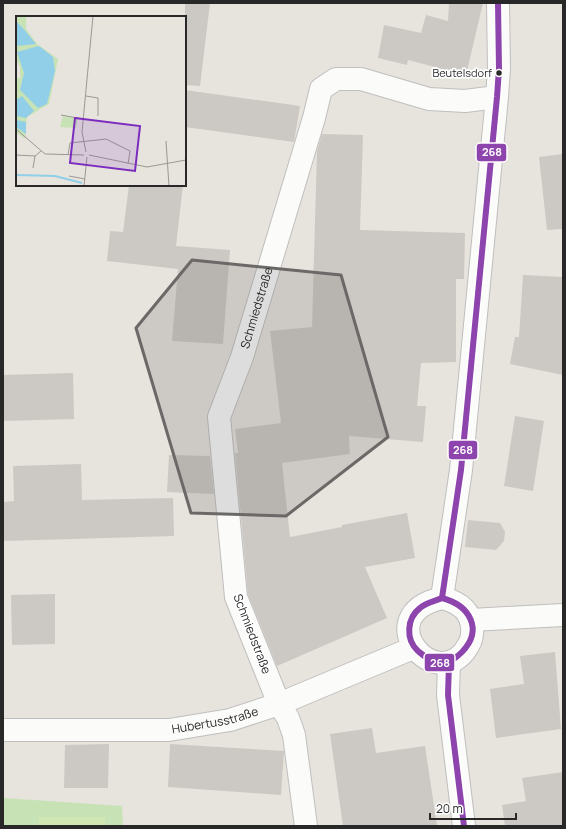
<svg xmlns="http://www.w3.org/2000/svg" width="566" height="829" font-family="Manrope,sans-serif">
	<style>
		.green { fill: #c7e2b5 }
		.pitch { fill: #d2e6b3 }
		.building { fill: #ccc9c4 }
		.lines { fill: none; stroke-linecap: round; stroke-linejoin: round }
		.minor-casing { stroke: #c0bfbf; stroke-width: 24 }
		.minor { stroke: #fbfbfa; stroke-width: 22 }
		.bus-1-casing { stroke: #fff; stroke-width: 9 }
		.bus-1 { stroke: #8e44ad; stroke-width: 6 }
		.marked { fill: #6b6967; fill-opacity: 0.2; stroke: #6b6967; stroke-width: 3; stroke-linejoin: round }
		.bus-dot { fill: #282828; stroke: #fff; stroke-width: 1.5 }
		.labels { text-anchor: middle; stroke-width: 3.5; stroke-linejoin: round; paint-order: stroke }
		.bus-label { font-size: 11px; fill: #282828; stroke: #fff; text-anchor: end }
		.street-label { font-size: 12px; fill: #282828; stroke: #fff }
		.inset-river { fill: none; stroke: #91cfe8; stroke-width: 2 }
		.inset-road { fill: none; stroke: #9b9895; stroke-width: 1 }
		.view { fill: #7b2cbf; fill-opacity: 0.15; stroke: #7b2cbf; stroke-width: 2 }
		.inset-edge { fill: none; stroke: #282828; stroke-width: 2 }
		.line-badge { stroke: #fff; stroke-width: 1.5 }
		.badge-label { font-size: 11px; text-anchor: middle; font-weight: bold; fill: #fff }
	</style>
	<rect width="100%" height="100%" fill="#e7e3dd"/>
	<path class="green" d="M3,798L122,806L123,826H3Z"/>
	<rect class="pitch" x="39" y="817" width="66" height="9"/>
	<g class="building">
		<path d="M185,3H210L200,86L185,85Z"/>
		<path d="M449,3H483L466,75L408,60L407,65L378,58L384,25L421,33L426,15L448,21Z"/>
		<path d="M185,90L300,106L294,142L185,127Z"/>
		<path d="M322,134L363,135L360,230L465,233L464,279H456V362L421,363L417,406H426L423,442L349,436L350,454L282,463L290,537L342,527V525L407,513L415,558L365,567L387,618L277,666L248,594L235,453H238L235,429L281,423L270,331L312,327L317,151Z"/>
		<path d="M563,154V229L547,230L539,157Z"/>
		<path d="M129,185H183L176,246L230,250L223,344L172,341L178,269L107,261L110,231L123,232Z"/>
		<path d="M523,275L563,277V375L510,364L515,337H519Z"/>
		<path d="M73,373L74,419L3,421V375Z"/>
		<path d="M515,416L544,421L533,491L504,486Z"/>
		<path d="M169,455L210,456L214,494L167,492Z"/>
		<path d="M81,464L82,500L173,498L174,536L3,541V502L14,501L13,466Z"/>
		<path d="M468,520L500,523L505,532L504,541L496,550L465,547Z"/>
		<path d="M55,594V644L12,645L11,595Z"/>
		<path d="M555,652L561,729L496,738L490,689L524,684L520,656Z"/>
		<path d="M372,728L376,753L425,746L437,826H343L330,734Z"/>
		<path d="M109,744L108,788H64L65,745Z"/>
		<path d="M170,744L284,751L281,795L168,787Z"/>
		<path d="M563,772V826H505L502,805L526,801L522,778Z"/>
	</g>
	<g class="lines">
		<defs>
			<g id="minor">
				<path d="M442,598L461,470L497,97L499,69L498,3"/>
				<path d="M442,598C450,600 458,603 464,609C473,618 475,635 468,646C438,698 366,616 442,598Z"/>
				<path d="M471,620L563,615"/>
				<path d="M449,663L448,695L464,826"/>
				<path id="s1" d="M3,730H169L230,720L279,704L413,648"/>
				<path id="s2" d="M306,826L294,735L288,718L279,704L236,597L219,417L242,357L314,118L321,89L336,79H361L429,99L465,101L497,97"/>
			</g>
		</defs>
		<use href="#minor" class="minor-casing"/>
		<use href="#minor" class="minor"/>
		<defs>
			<g id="bus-1">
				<path d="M442,598L461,470L497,97L499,69L498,3"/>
				<path d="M442,598C469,605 484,629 462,652C456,658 451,662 441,663C432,663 424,656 418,651C405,639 407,618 420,608C425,603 435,601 442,598Z"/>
				<path d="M449,663L448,695L464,826"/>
			</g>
		</defs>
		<use href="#bus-1" class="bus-1-casing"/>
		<use href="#bus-1" class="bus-1"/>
	</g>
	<path class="marked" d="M192,260L341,275L388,437L286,516L191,513L136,328Z"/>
	<circle class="bus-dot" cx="499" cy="73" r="3.5"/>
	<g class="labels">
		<g class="bus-label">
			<text x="492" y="77">Beutelsdorf</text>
		</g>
		<g class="street-label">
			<text dy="4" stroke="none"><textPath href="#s2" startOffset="538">Schmiedstraße</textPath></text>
			<text transform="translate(252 634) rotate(69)" y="4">Schmiedstraße</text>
			<text dy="4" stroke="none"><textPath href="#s1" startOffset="213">Hubertusstraße</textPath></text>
		</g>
	</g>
	<g transform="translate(16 16)">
		<rect width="170" height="170" fill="#e7e3dd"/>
		<path d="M0,0H10V13L21,28L42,43L33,88L11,101L9,123L0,116V81L2,78H0V62H4V51L0,43ZM47,100L62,102L60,112L44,111Z" fill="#c7e2b5"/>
		<path d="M0,5L6,11L20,28L0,30ZM23,30L37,41L39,55L31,88L22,92L4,74L8,57L1,36ZM6,80L18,95L10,102L0,100V84ZM0,104L10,106V118L0,111Z" fill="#91cfe8"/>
		<path class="inset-river" d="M0,159L39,160L66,167"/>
		<path class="inset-road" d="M70,80L82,82V100M45,99L67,103M0,113L29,138L68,139M150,125L153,170M70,136L66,116L77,0M0,139L19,140L25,135M52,139L54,127L90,123L114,135L112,148M73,139L131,151L170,144M17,152L19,140M53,160L69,163M68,170L71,141"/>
		<path class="view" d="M59,102L124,110L119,155L54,147Z"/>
		<rect width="170" height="170" class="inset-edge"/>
	</g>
	<g class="line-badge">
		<rect x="476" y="143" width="31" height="19" rx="4" fill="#8e44ad"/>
		<rect x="448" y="440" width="30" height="20" rx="4" fill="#8e44ad"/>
		<rect x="424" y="653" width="31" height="19" rx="4" fill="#8e44ad"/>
	</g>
	<g class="badge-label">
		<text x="492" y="156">268</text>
		<text x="463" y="454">268</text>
		<text x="440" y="667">268</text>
	</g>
	<rect width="566" height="829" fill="none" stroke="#282828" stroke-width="8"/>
	<path d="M430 813v6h86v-6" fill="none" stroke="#282828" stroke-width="2"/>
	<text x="436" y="813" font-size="12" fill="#282828" stroke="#ffffff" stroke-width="3" paint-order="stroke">20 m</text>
</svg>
